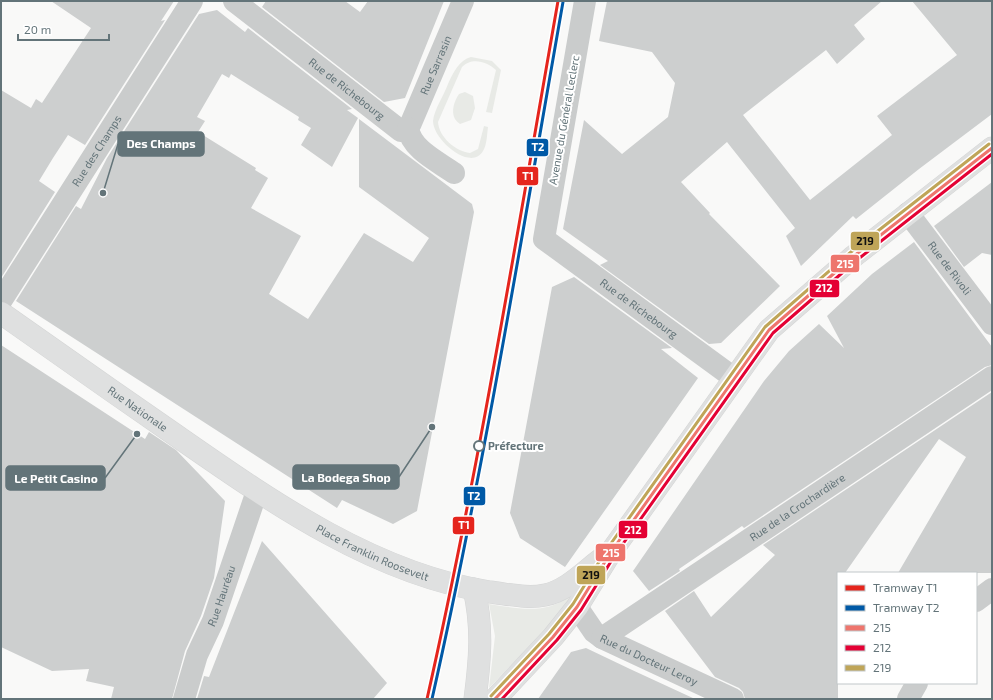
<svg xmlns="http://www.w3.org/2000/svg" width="993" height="700" font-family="'Exo 2',sans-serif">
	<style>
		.green { fill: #e8eae6 }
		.building { fill: #cdcfcf }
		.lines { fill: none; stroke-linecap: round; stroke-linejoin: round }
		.secondary-casing { stroke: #d4d5d5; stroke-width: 23 }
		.street { stroke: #cacccc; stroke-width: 22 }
		.secondary { stroke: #dfe0e0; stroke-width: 22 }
		.bus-1-casing { stroke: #fff; stroke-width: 6 }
		.bus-2-casing { stroke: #fff; stroke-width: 6 }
		.bus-3-casing { stroke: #fff; stroke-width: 6 }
		.bus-1 { stroke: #ee756d; stroke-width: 3 }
		.bus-2 { stroke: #e40134; stroke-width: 3 }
		.bus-3 { stroke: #bfa558; stroke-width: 3 }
		.tram-1-casing { stroke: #fff; stroke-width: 6 }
		.tram-2-casing { stroke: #fff; stroke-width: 6 }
		.tram-1 { stroke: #e5251d; stroke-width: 3 }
		.tram-2 { stroke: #0059a6; stroke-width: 3 }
		.stop-dot { fill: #fff; stroke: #637479; stroke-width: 2 }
		.labels { text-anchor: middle; stroke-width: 4; stroke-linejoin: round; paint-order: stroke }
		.street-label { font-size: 11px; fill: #637479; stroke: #fff }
		.stop-label { font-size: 11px; font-weight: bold; fill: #637479; stroke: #fff; text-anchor: start }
		.leader { fill: none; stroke: #637479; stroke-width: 1.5 }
		.callout-dot { fill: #637479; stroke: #fff; stroke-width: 1.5 }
		.callout { fill: #637479; stroke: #637479; stroke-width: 1.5 }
		.callout-label { font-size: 12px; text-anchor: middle; font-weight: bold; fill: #fff }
		.line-badge { stroke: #fff; stroke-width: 1.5 }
		.badge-label { font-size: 11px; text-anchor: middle; font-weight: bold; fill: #fff }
		.pale-badge-label { font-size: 11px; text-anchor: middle; font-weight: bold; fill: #111 }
	</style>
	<rect width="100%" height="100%" fill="#f9f9f8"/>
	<g class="green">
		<path d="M471,57L492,61L501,70L492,113L486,112L496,70C487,61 471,57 462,67L438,122C439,137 455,151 470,153L478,149L484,126L488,127C487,134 487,145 483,151C471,172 433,140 433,121C434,110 444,95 448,84C453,73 459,60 471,57Z"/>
		<path d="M465,92L473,96L475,108L471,120L460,124C449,117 453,103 459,94Z"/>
		<path d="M576,593L545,630L489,688L495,636L489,604C509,607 531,612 551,606C560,603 568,597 576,593Z"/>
	</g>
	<g class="building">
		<path d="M51,1H174L161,21L165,20L85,145L68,135L53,158L39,181L55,192L1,278V90L31,108L36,99L42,103L91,28Z"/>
		<path d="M266,1H345L360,12L368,1H444L405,98L384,102L262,7Z"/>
		<path d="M607,1H882L854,25L865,39L837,64L826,50L743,115L810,200L892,135L877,116L957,55L912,1H992V114L919,169L856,219L853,216L801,266L786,236L795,228L727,142L681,182L710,213L709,214L780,286L721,343L709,344L600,265L608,261L563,229L584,120L622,154L668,117L675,83L652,52L599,41Z"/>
		<path d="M217,10L245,32L248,28L352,109L347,110L358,118L332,167L301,145L311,128L298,120L299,117L231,74L229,78L222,74L197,117L205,121L198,132L256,168L255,170L268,178L251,208L301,236L269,294L308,319L364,233L413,262L429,238L359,187V119L472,204L474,212L417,511L393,524L342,500L337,508L16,301L76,206L81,209L107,158L199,14Z"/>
		<path d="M992,182V255L982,253L964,267L934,226Z"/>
		<path d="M914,242L992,347V365L985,367L744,528L742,526L679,569L680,571L649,591L633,571L764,381L789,351L819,324L844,348L827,316L872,274Z"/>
		<path d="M574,277L672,348L661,349L698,378L565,567L520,538L510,513L552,287Z"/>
		<path d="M1,345L145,439L149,432L176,450L225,501L214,578L201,616L185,651L172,699H111L114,687L86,681L89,669L52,671L1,647Z"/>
		<path d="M992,392V573H898L966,457L939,439L845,573H838V699H745L743,692L739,688L715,677L665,611L694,591L711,617L775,555L763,545Z"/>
		<path d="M262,541L387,683L373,699H197L204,676L209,677Z"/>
		<path d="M586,648L630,669L695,699H538L571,652Z"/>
	</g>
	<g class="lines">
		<defs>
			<g id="secondary">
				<path id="s8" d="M1,313C59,354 116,394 174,434C269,500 373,574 490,592C508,594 528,599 545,595C566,591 584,572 600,560"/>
				<path d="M474,589C483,627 480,661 475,699"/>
				<path d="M495,699L553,637L577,607L611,552L769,330L854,256L992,148"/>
			</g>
		</defs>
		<use href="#secondary" class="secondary-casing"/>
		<g class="street">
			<path id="s1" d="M234,1L401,131L408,128L411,123L463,1"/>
			<path id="s2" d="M585,1L544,239L734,378"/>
			<path d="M408,128C411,149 437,161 454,173"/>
			<path id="s3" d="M908,213L992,324"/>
			<path id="s4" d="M1,301L192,1"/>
			<path d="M976,601L992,589"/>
			<path id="s5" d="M577,607L594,632L602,638L733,699"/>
			<path id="s6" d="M602,638L992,377"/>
			<path id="s7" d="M184,699L197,655L213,621L257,491"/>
			<path d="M908,699L917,683"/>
		</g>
		<use href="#secondary" class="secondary"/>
		<defs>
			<path id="bus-1" d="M495,699L553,637L577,607L611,552L769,330L854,256L992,148"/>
			<path id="bus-2" d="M502,699L557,640L581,610L615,555L773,333L857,260L992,154"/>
			<path id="bus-3" d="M491,696L549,634L573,604L607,549L765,327L851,252L989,144"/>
		</defs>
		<use href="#bus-1" class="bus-1-casing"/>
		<use href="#bus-2" class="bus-2-casing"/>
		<use href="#bus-3" class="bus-3-casing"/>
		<use href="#bus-1" class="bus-1"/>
		<use href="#bus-2" class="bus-2"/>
		<use href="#bus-3" class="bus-3"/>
		<defs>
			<path id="tram-1" d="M427,699C479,468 517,234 558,1"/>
			<path id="tram-2" d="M432,699C484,468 522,235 563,2"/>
		</defs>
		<use href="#tram-1" class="tram-1-casing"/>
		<use href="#tram-2" class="tram-2-casing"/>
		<use href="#tram-1" class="tram-1"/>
		<use href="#tram-2" class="tram-2"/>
	</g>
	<circle class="stop-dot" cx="479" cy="446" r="5"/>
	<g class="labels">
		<g class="street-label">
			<text dy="4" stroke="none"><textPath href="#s1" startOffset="288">Rue Sarrasin</textPath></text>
			<text dy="4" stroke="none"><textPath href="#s1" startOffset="143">Rue de Richebourg</textPath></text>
			<text transform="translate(564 120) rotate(-80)" y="4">Avenue du Général Leclerc</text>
			<text dy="4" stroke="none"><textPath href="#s4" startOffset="178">Rue des Champs</textPath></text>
			<text dy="4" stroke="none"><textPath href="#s3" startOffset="69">Rue de Rivoli</textPath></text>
			<text dy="4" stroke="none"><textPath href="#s2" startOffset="359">Rue de Richebourg</textPath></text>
			<text dy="4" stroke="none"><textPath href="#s8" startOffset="167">Rue Nationale</textPath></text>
			<text dy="4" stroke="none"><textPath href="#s6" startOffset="235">Rue de la Crochardière</textPath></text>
			<text dy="4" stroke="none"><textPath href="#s8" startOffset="443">Place Franklin Roosevelt</textPath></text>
			<text dy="4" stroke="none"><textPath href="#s7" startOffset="110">Rue Hauréau</textPath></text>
			<text dy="4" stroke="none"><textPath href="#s5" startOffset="92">Rue du Docteur Leroy</textPath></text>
		</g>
		<g class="stop-label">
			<text x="488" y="450">Préfecture</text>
		</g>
	</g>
	<path class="leader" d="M103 193L118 144M432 427L399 477M137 434L105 478"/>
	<g class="callout-dot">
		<circle cx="103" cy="193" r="4"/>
		<circle cx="432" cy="427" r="4"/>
		<circle cx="137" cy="434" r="4"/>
	</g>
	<g class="callout">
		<rect x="118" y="132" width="86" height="24" rx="4"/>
		<rect x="293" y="465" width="106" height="24" rx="4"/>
		<rect x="6" y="466" width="99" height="24" rx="4"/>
	</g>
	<g class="callout-label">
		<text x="161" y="148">Des Champs</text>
		<text x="346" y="482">La Bodega Shop</text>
		<text x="56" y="483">Le Petit Casino</text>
	</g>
	<g class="line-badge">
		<rect x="526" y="138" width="23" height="19" rx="4" fill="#0059a6"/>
		<rect x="516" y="166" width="23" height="20" rx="4" fill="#e5251d"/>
		<rect x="850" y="231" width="30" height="20" rx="4" fill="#bfa558"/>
		<rect x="830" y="254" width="30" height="19" rx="4" fill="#ee756d"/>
		<rect x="809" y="279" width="31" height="19" rx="4" fill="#e40134"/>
		<rect x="463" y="486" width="23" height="20" rx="4" fill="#0059a6"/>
		<rect x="452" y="516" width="23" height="19" rx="4" fill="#e5251d"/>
		<rect x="618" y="520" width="30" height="19" rx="4" fill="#e40134"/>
		<rect x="595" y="543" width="31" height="19" rx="4" fill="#ee756d"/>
		<rect x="576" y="565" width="30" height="20" rx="4" fill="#bfa558"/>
	</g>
	<g class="badge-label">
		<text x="538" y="151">T2</text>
		<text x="528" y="180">T1</text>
		<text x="845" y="268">215</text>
		<text x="824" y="292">212</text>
		<text x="474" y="500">T2</text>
		<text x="464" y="529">T1</text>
		<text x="633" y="534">212</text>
		<text x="611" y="557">215</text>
	</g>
	<g class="pale-badge-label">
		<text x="865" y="245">219</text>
		<text x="591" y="579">219</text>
	</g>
	<rect width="993" height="700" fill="none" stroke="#637479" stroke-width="4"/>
	<rect x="837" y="572" width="140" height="112" fill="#ffffff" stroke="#c1c7c9"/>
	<rect x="845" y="585" width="20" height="6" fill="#e5251d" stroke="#c1c7c9"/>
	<text x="873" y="592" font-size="12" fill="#637479">Tramway T1</text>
	<rect x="845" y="605" width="20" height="6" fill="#0059a6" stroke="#c1c7c9"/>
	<text x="873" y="612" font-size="12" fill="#637479">Tramway T2</text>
	<rect x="845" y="625" width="20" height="6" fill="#ee756d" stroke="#c1c7c9"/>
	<text x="873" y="632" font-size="12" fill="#637479">215</text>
	<rect x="845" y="645" width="20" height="6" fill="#e40134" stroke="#c1c7c9"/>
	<text x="873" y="652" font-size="12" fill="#637479">212</text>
	<rect x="845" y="665" width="20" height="6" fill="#bfa558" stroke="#c1c7c9"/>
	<text x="873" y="672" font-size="12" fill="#637479">219</text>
	<path d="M18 34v6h91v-6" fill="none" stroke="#637479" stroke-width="2"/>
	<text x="24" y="34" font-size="12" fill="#637479" stroke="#ffffff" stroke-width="3" paint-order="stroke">20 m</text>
</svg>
